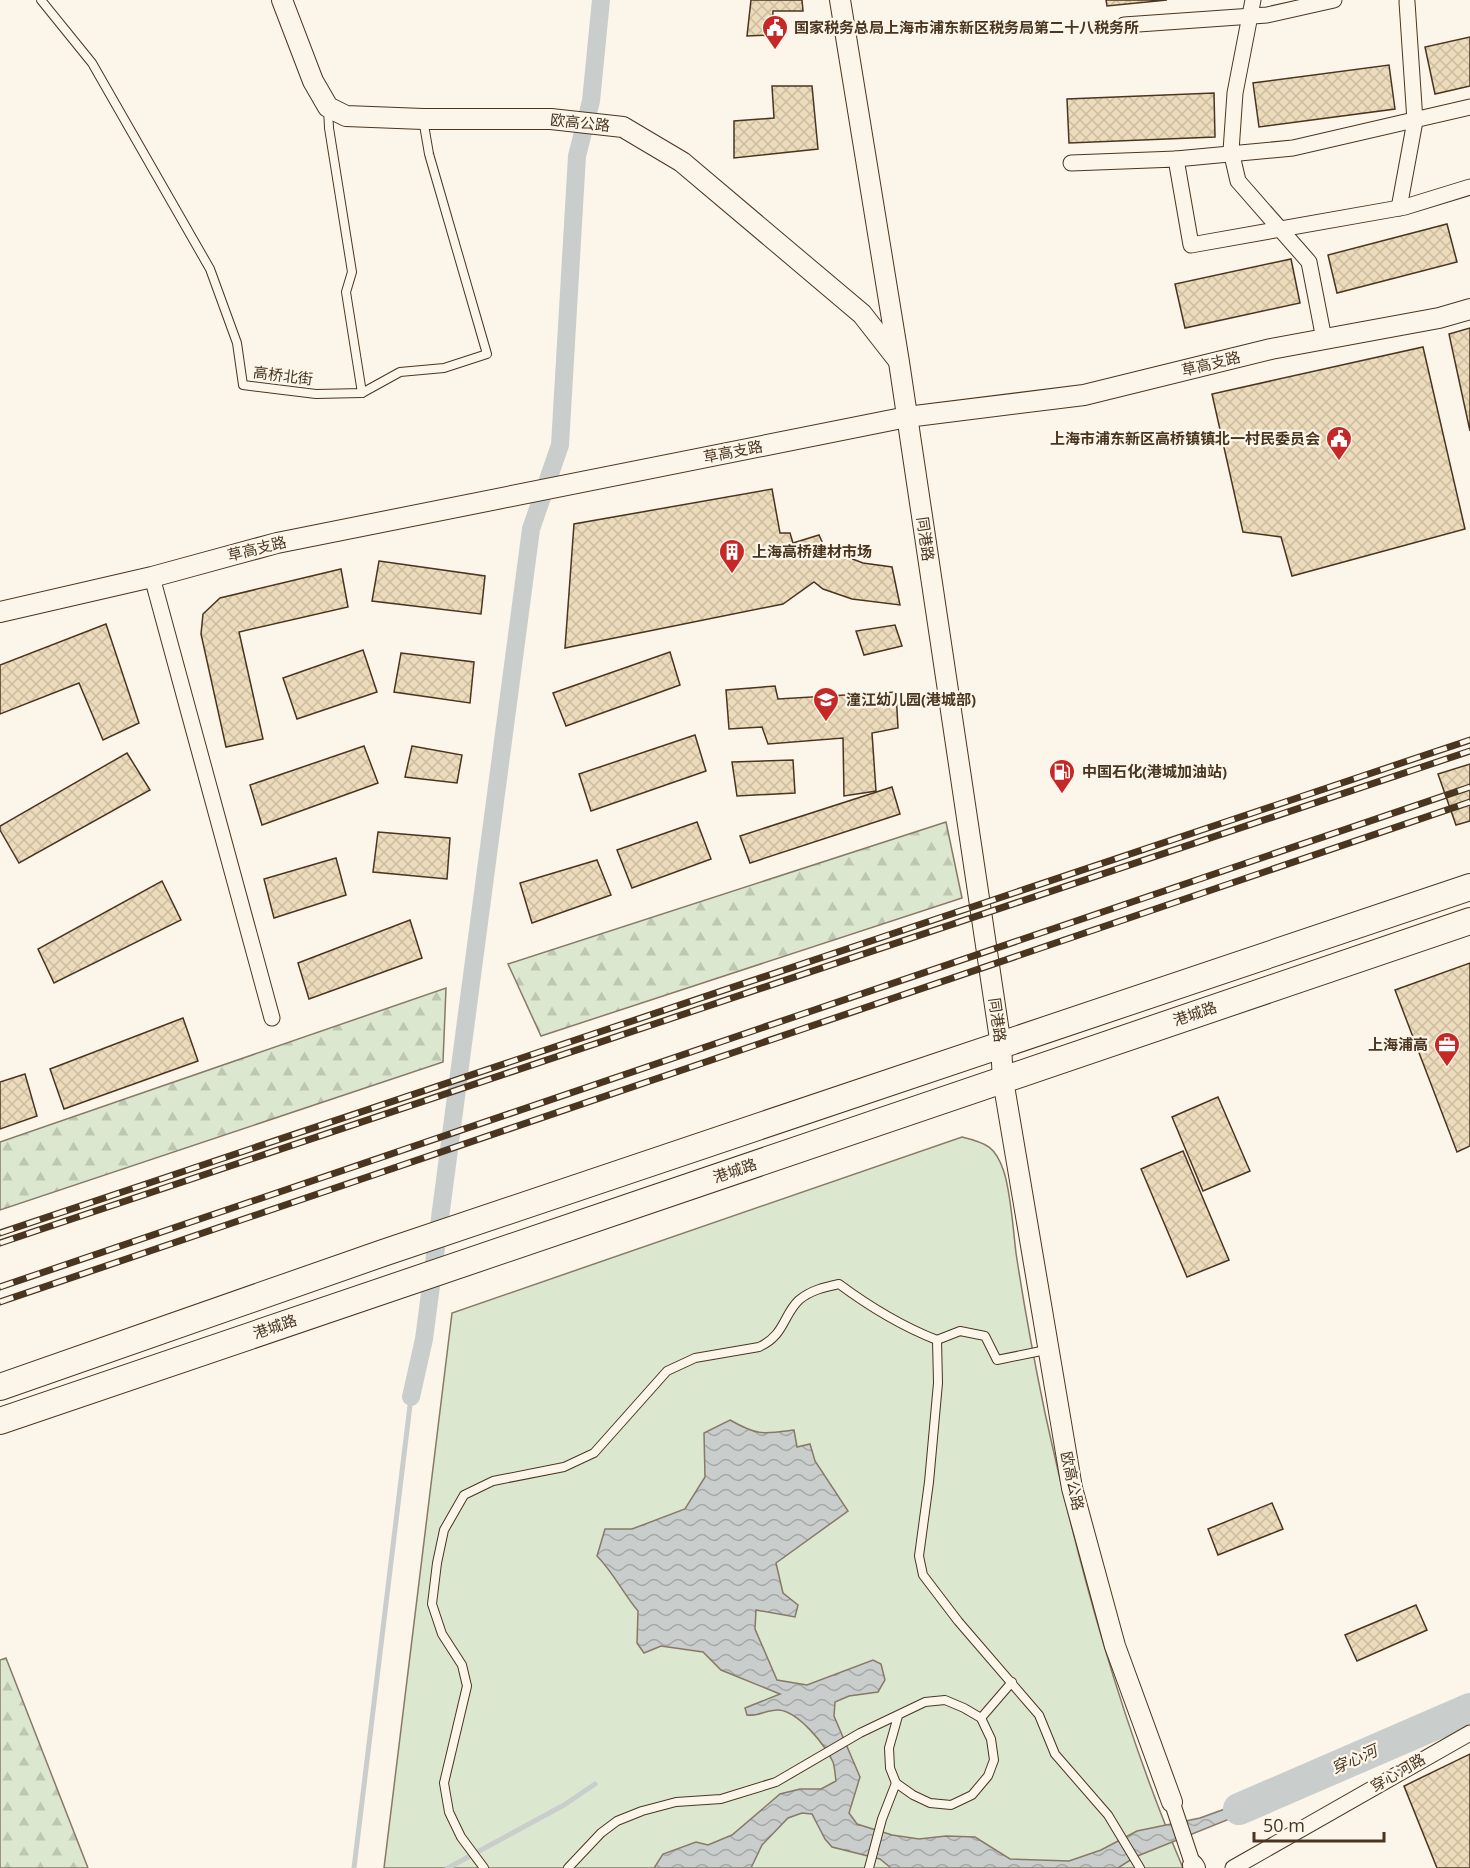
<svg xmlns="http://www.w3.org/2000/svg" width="1470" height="1868" font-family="'Open Sans','Noto Sans SC',sans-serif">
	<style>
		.forest { fill: url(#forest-firs); stroke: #887966; stroke-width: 1.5 }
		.park { fill: #dce7d0; stroke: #887966; stroke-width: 1.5 }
		.water { fill: url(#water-waves); stroke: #887966; stroke-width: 1.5 }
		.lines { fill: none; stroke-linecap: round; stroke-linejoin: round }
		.stream { stroke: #c9cecd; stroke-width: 5 }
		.canal { stroke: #c9cecd; stroke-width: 18 }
		.river { stroke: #c9cecd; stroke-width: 32 }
		.building { fill: url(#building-cross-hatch); stroke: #4a3520; stroke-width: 1.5 }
		.service-casing { stroke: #4a3520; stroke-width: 10 }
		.minor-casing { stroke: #4a3520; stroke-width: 17 }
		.tertiary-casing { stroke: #4a3520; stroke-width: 22 }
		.primary-casing { stroke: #4a3520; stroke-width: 28 }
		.service { stroke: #fbf6e9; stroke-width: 8 }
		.minor { stroke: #fbf6e9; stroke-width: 15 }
		.tertiary { stroke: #fbf6e9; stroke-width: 20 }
		.primary { stroke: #fbf6e9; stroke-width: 26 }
		.rail-casing { stroke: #4a3520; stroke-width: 7 }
		.rail { stroke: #fbf6e9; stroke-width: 4.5; stroke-dasharray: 14; stroke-linecap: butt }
		.labels { text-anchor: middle; stroke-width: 4.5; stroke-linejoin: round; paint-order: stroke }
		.poi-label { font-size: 15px; font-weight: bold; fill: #4a3520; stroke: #fbf6e9; text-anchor: start }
		.street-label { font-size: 15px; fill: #4a3520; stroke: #fbf6e9 }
		.water-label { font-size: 16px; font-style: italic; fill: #4a3520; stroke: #fbf6e9 }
	</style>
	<defs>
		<pattern id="forest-firs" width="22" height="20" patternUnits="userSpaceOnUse" patternTransform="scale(1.5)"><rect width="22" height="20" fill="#dce7d0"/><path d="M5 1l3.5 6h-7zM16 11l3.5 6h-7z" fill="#bec7b2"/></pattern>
		<pattern id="water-waves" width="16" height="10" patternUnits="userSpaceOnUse" patternTransform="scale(1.5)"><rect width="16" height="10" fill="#c9cecd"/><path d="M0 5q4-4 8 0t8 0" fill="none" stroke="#a5a8a6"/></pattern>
		<pattern id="building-cross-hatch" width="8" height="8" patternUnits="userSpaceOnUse" patternTransform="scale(1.5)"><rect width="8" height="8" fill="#ecdcbc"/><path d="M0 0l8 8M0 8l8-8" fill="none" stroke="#ccbda1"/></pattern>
	</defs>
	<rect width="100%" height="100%" fill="#fbf6e9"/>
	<g class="forest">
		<path d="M946,822L962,898L541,1036L508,964Z"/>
		<path d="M446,988L443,1062L0,1210V1142Z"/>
		<path d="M6,1658L88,1868H0V1660Z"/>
	</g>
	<path class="park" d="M962,1137C987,1143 996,1147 1004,1172C1011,1194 1013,1229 1016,1253C1024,1306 1034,1360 1045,1413C1079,1568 1121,1722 1183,1868H384L452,1313Z"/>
	<path class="water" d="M730,1420C758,1436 763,1434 794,1430L797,1447L810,1444L815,1461L848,1511L776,1563L783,1593L798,1605L795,1617L756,1610L755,1629L777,1680L807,1685L873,1660L881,1664L885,1680L878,1692L849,1696L835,1702L834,1716L860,1777L849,1813L857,1824L892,1835L919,1839L946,1836L975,1837L1010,1859L1069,1861L1101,1850L1137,1831L1200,1818L1236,1805L1242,1814L1135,1857L1118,1868H891L880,1859L832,1847L825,1839L812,1814L802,1813L788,1818L762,1845L751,1868H654L663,1854L696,1842L708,1845L732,1835L780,1794L800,1789H821L836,1781C835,1775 835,1768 833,1762C825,1745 799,1712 779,1710C768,1709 757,1717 747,1715L745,1708L780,1694L721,1670L703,1652L661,1646L644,1653L637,1643L638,1611C623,1593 613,1572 597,1556L605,1529H632L685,1509L705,1477L704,1433Z"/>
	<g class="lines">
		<g class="stream">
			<path d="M354,1868L411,1397"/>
			<path d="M448,1868L564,1805L595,1784"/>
		</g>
		<path class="canal" d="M411,1397L424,1339L531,529L560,445L577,156L591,101L601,0"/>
		<path class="river" d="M1239,1809L1470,1709"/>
	</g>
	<g class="building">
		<path d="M751,0H802L803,11H773L772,35L747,36Z"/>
		<path d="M1106,0H1167L1107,6Z"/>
		<path d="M1470,37V86L1435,94L1425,47Z"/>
		<path d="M1389,65L1395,109L1259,127L1253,83Z"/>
		<path d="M772,86H812L818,149L734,158V121L774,118Z"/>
		<path d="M1214,93L1215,137L1069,143L1067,99Z"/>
		<path d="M1447,224L1457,262L1337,293L1328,255Z"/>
		<path d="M1291,259L1300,303L1185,328L1175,284Z"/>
		<path d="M1470,328V431L1449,334Z"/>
		<path d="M1423,347L1465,529L1292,576L1281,537L1243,532L1212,394Z"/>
		<path d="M772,489L780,533H790L793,543L819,535L823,544L842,555L863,563L892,567L900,605L852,599L823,589L814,582L783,604L565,648L574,524Z"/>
		<path d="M379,561L485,576L481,614L372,601Z"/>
		<path d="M341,569L348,607L239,632L263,739L226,747L201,634L203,614L220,598Z"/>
		<path d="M106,624L139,723L103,740L79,683L0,714V665Z"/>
		<path d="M895,625L902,646L864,655L856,631Z"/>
		<path d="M363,650L377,692L297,719L283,678Z"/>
		<path d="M670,652L680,685L566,726L553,693Z"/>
		<path d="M401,653L474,662L470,703L394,692Z"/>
		<path d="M775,686L778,699L896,692L898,728L872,733L876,791L844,796L843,738L768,744L762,727L729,729L726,690Z"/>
		<path d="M695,735L706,771L591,811L579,774Z"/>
		<path d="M364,746L378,783L262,825L250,785Z"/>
		<path d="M412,746L462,755L457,783L405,777Z"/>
		<path d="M127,753L150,790L19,863L0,830V826Z"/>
		<path d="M793,760L795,793L737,796L732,762Z"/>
		<path d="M1470,764V821L1456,825L1438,774Z"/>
		<path d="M892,787L900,814L750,863L740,836Z"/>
		<path d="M697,822L711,859L632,888L617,850Z"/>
		<path d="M378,832L450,838L447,879L373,872Z"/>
		<path d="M336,858L346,895L274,918L264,879Z"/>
		<path d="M597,860L611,895L532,923L520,883Z"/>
		<path d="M162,881L181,920L54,983L38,949Z"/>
		<path d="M410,920L422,958L309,999L298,963Z"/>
		<path d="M1470,963V1146L1457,1152L1395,990Z"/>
		<path d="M183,1018L198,1061L64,1109L50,1069Z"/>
		<path d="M25,1074L37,1116L0,1129V1082Z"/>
		<path d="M1218,1097L1250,1171L1203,1191L1172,1117Z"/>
		<path d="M1183,1151L1229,1260L1187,1277L1141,1169Z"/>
		<path d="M1272,1503L1283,1529L1218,1555L1208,1529Z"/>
		<path d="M1416,1605L1427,1630L1357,1661L1345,1635Z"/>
		<path d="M1470,1754V1868H1437L1404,1786Z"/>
	</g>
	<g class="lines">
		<defs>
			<g id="service">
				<path d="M41,0L92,63L210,269L237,343L243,385L316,394L362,393L346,292L352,272L329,128L328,108"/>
				<path d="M362,393L400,372L444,368L487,354L429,154L423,119"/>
				<path d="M937,1340L960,1331L985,1336L997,1360L1046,1350"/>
				<path d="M981,1718L1012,1682"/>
				<path d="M484,1868L461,1837L449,1812L444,1783L467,1686L462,1665L442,1634L432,1604L437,1563L444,1530L464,1495L493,1481L564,1467L594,1453L667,1371L695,1358L759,1347C785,1335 783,1315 799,1300C811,1290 825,1287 839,1284C870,1307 901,1326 937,1340L938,1383L929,1482L919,1556L923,1575L958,1621L1039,1715L1055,1754L1108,1815L1140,1868"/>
				<path d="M568,1868L601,1833L617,1821L642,1811L676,1802L721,1799L776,1782L860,1733L925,1702L945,1700L964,1708L981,1718L991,1739L994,1760L988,1776L972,1795L951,1805L930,1803L913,1795L896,1783L890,1768L889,1748L898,1716"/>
				<path d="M869,1868L882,1819L896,1783"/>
			</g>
			<g id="minor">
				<path d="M1253,0L1235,93L1231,151L1238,181L1309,262L1324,339"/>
				<path d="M1124,25L1267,15L1334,0"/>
				<path d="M1176,159L1293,148L1470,107"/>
				<path d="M1071,163L1176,159L1191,245L1405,207L1470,187"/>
				<path d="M1399,208L1415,121L1407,2"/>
				<path d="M152,577L272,1018"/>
				<path d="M1172,1802L1193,1865"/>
				<path d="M1233,1868L1470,1733"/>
			</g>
			<g id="tertiary">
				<path d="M282,0L313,81L328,107L346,116L423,119H551L623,127L682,162L862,314L898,360"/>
				<path d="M840,0L899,362L1001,1046L1003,1080L1072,1488L1115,1646L1172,1802"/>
				<path d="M0,612L152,577L277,543L907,417L1084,395L1271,349L1439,318L1470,309"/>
				<path d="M1193,1865L1195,1868"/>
			</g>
			<g id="primary">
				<path d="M0,1387L383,1253L1470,887"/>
				<path d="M0,1421L1470,921"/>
			</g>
		</defs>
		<use href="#service" class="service-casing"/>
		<use href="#minor" class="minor-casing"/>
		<use href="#tertiary" class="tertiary-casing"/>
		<use href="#primary" class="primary-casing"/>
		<use href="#service" class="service"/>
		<use href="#minor" class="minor"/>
		<use href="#tertiary" class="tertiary"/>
		<use href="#primary" class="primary"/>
		<defs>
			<g id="rail">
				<path d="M0,1233L1470,740"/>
				<path d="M0,1243L1470,751"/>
				<path d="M0,1287L1470,787"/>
				<path d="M0,1302L1470,802"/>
			</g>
		</defs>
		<use href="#rail" class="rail-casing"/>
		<use href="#rail" class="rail"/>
	</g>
	<defs>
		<symbol id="civic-pin" viewBox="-11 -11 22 30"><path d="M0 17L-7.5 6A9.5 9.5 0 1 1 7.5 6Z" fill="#c62828" stroke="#fbf6e9"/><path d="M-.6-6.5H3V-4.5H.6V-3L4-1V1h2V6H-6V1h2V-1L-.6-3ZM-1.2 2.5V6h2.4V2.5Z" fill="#fff"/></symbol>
		<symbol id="building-pin" viewBox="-11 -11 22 30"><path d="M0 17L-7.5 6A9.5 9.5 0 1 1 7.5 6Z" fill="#c62828" stroke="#fbf6e9"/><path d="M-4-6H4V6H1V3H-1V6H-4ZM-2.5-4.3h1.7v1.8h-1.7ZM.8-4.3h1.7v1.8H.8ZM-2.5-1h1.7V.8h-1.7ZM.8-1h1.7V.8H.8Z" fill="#fff"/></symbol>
		<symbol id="school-pin" viewBox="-11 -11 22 30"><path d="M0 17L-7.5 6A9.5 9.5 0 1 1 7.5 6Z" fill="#c62828" stroke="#fbf6e9"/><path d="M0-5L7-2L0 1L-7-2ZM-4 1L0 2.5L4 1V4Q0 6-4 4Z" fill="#fff"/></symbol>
		<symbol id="fuel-pin" viewBox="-11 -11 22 30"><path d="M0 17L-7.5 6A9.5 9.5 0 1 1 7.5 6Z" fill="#c62828" stroke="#fbf6e9"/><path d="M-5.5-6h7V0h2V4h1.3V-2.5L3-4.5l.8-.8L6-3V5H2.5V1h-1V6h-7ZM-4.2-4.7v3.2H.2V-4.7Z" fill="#fff"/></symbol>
		<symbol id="office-pin" viewBox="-11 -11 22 30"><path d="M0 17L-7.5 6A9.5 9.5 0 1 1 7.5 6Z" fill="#c62828" stroke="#fbf6e9"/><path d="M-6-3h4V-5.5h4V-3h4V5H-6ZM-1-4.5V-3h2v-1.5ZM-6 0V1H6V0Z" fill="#fff"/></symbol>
	</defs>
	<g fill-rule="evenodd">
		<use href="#civic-pin" x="760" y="13" width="30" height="40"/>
		<use href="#civic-pin" x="1324" y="424" width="30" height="40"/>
		<use href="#building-pin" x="717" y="537" width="30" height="40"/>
		<use href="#school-pin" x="811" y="685" width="30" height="40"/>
		<use href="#fuel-pin" x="1047" y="757" width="30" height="40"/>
		<use href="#office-pin" x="1432" y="1030" width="30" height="40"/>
	</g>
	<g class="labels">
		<g class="poi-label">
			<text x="794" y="33">国家税务总局上海市浦东新区税务局第二十八税务所</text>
			<text x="1320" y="444" text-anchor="end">上海市浦东新区高桥镇镇北一村民委员会</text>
			<text x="752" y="557">上海高桥建材市场</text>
			<text x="846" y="705">潼江幼儿园(港城部)</text>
			<text x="1082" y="777">中国石化(港城加油站)</text>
			<text x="1428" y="1050" text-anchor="end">上海浦高</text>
		</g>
		<g class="street-label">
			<text transform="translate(580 123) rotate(6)" y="5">欧高公路</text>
			<text transform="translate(1211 364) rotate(-14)" y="5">草高支路</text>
			<text transform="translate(283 376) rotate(7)" y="5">高桥北街</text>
			<text transform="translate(733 452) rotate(-11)" y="5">草高支路</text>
			<text transform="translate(925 539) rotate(82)" y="5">同港路</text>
			<text transform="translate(257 549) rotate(-14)" y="5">草高支路</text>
			<text transform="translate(1195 1014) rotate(-19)" y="5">港城路</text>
			<text transform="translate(997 1020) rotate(82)" y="5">同港路</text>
			<text transform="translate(735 1171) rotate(-19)" y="5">港城路</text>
			<text transform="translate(275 1327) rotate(-19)" y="5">港城路</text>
			<text transform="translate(1072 1481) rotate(78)" y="5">欧高公路</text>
			<text transform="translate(1398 1773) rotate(-30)" y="5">穿心河路</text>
		</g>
		<g class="water-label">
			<text transform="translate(1354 1759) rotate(-24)" y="6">穿心河</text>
		</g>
	</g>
	<path d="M1254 1832v9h130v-9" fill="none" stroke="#4a3520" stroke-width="3"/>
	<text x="1263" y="1832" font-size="18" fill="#4a3520" stroke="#fbf6e9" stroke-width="4.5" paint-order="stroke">50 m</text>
</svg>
